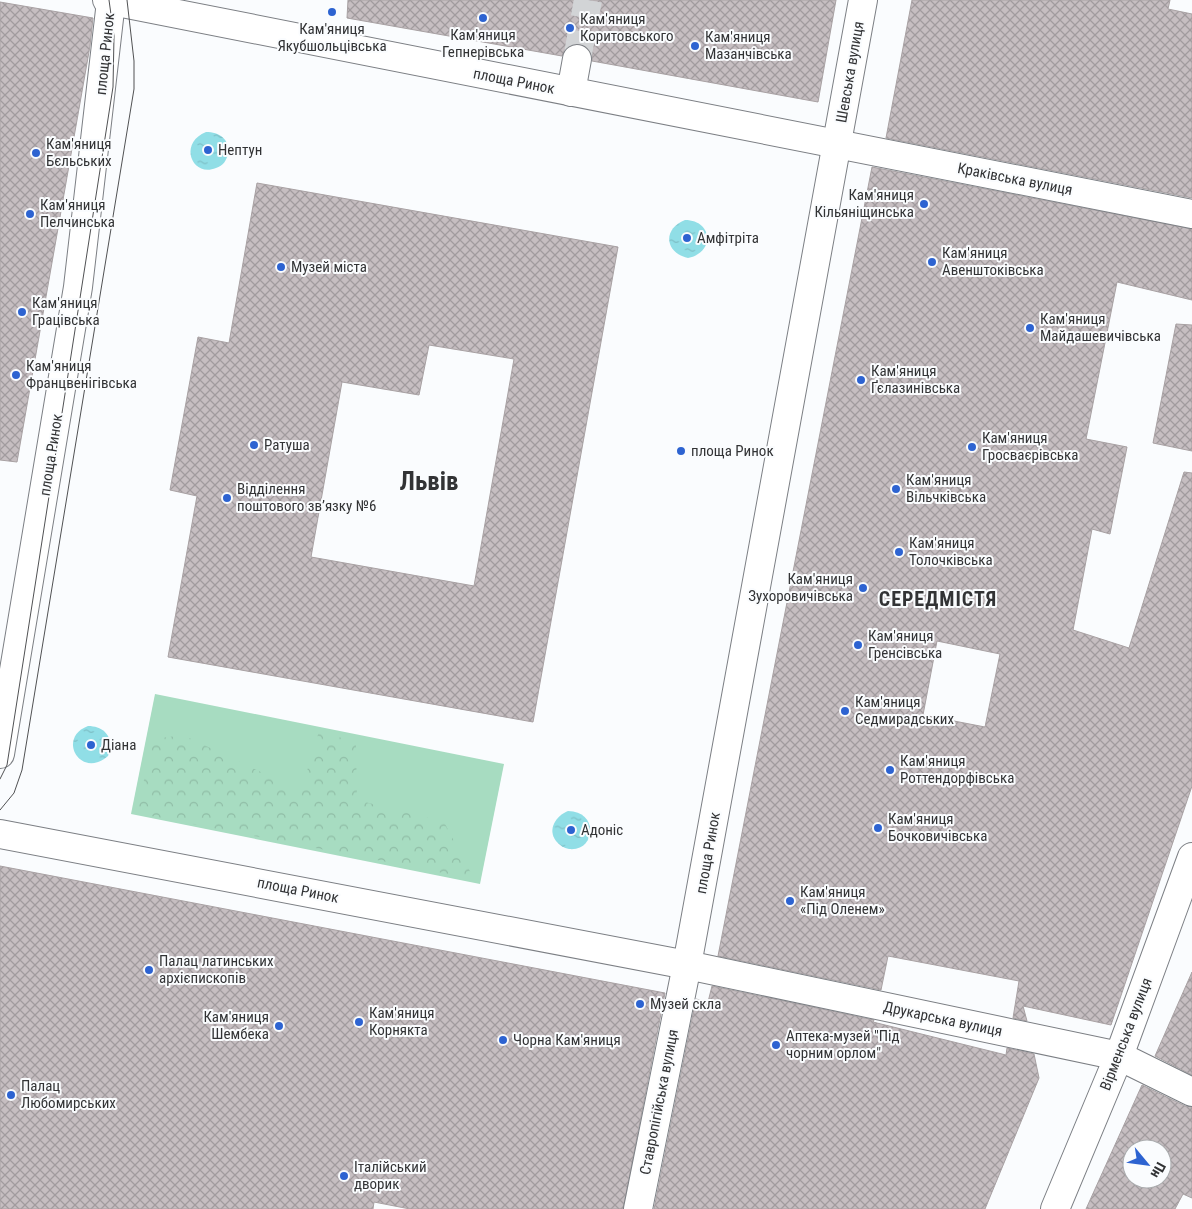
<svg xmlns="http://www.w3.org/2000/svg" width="1192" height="1209" font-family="'Roboto Condensed',sans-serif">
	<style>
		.grass { fill: #a7dcc1 }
		.forest { fill: url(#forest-crowns) }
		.water { fill: url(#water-ripples) }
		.building { fill: url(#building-cross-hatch); stroke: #a8a1a3; fill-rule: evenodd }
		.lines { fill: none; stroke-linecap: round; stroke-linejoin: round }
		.minor-tunnel { stroke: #d2d4d6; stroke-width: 28; stroke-dasharray: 28 14; stroke-linecap: butt }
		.minor-casing { stroke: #7c7f84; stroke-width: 30 }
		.minor { stroke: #fff; stroke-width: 28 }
		.tram { stroke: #505153; stroke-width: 1 }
		.poi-dot { fill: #2d63d1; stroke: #fafcfe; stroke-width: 2 }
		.labels { text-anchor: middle; stroke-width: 4; stroke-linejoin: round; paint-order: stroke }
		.poi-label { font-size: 15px; fill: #323335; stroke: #fafcfe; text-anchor: start }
		.street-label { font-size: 15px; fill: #323335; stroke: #fafcfe }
		.district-label { font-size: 20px; font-weight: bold; letter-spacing: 1px; fill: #323335; stroke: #fafcfe }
		.town-label { font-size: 25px; font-weight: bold; fill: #323335; stroke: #fafcfe }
	</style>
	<defs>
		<pattern id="forest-crowns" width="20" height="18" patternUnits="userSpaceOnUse" patternTransform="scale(1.25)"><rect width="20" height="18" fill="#a7dcc1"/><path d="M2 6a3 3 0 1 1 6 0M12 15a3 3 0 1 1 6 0" fill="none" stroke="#90bda6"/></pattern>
		<pattern id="water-ripples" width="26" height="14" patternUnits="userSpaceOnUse" patternTransform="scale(1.25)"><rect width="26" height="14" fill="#90dee6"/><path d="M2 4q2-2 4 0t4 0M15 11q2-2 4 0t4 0" fill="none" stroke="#7dbfc6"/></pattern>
		<pattern id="building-cross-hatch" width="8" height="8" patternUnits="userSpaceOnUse" patternTransform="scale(1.25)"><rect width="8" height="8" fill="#c6bec1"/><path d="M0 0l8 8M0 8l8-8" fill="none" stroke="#a19b9e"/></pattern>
	</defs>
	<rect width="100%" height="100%" fill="#fafcfe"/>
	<path class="grass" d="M155,694L504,764L480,884L131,814Z"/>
	<path class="forest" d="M320,728L356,745L357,800L444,822L474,879L136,813L154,739L183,735L301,791Z"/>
	<g class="water">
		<path d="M206,132C219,132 230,139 228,153C227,160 223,166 216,168C192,178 178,143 206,132Z"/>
		<path d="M685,220C713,220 715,253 688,258C665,253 662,229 685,220Z"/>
		<path d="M88,726C106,726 115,740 108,756C81,780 56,738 88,726Z"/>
		<path d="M568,811C599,811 596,852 569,849C564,848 559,845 556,841C547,829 556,816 568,811Z"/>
	</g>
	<g class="building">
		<path d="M348,0H836L818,102L592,61V54L587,47L579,44L571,45L565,49L562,56L347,18Z"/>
		<path d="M912,0H1170L1168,9L1192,14V198L886,138Z"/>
		<path d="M0,2L93,18L90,46L17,462L0,460Z"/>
		<path d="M872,167L1192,229V300L1117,282L1086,439L1127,447L1110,534L1092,529L1073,630L1129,648L1184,472L1192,473V786L1111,1025L1023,1006L1027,1021L1013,1018L1019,981L888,956L881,990L718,956ZM937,641L1000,654L985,727L923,715Z"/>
		<path d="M257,183L618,247L533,722L168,657L197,496L170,490L198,337L229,343ZM429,345L514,359L474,586L311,557L342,382L419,395Z"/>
		<path d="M1176,324L1192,325V451L1153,443Z"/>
		<path d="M0,866L665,993L623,1209H410L374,1202L373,1209H0Z"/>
		<path d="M1192,972V1075L1155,1056Z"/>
		<path d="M712,986L874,1020L873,1022L1006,1055L1007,1048L1034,1054L1039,1078L985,1209H654L696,999L708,1002Z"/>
		<path d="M1142,1085L1185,1106L1192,1107V1198L1183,1194L1175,1209H1086ZM1132,1149H1162V1179H1132Z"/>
	</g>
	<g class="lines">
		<path class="minor-tunnel" d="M577,59L588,0"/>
		<defs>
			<g id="minor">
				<path d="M107,0L1192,214"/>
				<path d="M571,92L577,59"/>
				<path d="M0,754L78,287L110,10V0"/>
				<path d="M0,834L687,965L1119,1056L1192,1092"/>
				<path d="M638,1209L687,965L863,0"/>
				<path d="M1055,1209L1119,1056L1192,857"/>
			</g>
		</defs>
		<use href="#minor" class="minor-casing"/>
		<use href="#minor" class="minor"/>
		<g class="tram">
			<path d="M0,779L7,765L113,87L114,36L109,0"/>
			<path d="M0,810L14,793L22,770L134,89V61L127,0"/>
		</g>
	</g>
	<g class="poi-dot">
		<circle cx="332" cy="12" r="5"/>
		<circle cx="483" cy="18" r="5"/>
		<circle cx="570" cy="28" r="5"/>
		<circle cx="695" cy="46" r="5"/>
		<circle cx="208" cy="150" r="5"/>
		<circle cx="36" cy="153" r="5"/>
		<circle cx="924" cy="204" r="5"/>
		<circle cx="30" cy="214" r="5"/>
		<circle cx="687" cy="238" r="5"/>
		<circle cx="932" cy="262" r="5"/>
		<circle cx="281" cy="267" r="5"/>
		<circle cx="22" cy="312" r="5"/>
		<circle cx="1030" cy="328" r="5"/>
		<circle cx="16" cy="375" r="5"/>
		<circle cx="861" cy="380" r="5"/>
		<circle cx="254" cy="445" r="5"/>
		<circle cx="972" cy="447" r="5"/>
		<circle cx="681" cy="451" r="5"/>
		<circle cx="896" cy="489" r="5"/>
		<circle cx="227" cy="498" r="5"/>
		<circle cx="899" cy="552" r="5"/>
		<circle cx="863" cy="588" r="5"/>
		<circle cx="858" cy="645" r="5"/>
		<circle cx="845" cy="711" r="5"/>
		<circle cx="91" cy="745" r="5"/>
		<circle cx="890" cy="770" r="5"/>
		<circle cx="878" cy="828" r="5"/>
		<circle cx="571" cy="830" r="5"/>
		<circle cx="790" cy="901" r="5"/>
		<circle cx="149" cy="970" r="5"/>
		<circle cx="640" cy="1004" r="5"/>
		<circle cx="359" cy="1022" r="5"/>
		<circle cx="279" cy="1026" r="5"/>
		<circle cx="503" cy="1040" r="5"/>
		<circle cx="776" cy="1045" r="5"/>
		<circle cx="11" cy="1095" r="5"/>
		<circle cx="344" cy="1176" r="5"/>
	</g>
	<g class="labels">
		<g class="poi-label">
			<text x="580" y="24">Кам'яниця<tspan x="580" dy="17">Коритовського</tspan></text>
			<text x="332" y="34" text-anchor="middle">Кам'яниця<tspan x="332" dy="17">Якубшольцівська</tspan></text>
			<text x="483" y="40" text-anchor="middle">Кам'яниця<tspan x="483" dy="17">Гепнерівська</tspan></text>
			<text x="705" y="42">Кам'яниця<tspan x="705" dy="17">Мазанчівська</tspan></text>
			<text x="46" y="149">Кам'яниця<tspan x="46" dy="17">Бєльських</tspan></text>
			<text x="218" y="155">Нептун</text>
			<text x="914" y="200" text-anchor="end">Кам'яниця<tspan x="914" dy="17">Кільяніщинська</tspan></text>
			<text x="40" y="210">Кам'яниця<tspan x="40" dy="17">Пелчинська</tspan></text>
			<text x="697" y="243">Амфітріта</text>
			<text x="942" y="258">Кам'яниця<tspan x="942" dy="17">Авенштоківська</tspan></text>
			<text x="291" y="272">Музей міста</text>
			<text x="32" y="308">Кам'яниця<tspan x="32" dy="17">Грацівська</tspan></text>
			<text x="1040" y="324">Кам'яниця<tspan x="1040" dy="17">Майдашевичівська</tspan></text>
			<text x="26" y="371">Кам'яниця<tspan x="26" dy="17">Францвенігівська</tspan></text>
			<text x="871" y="376">Кам'яниця<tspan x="871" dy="17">Ґєлазинівська</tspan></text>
			<text x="982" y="443">Кам'яниця<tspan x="982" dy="17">Гросваєрівська</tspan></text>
			<text x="264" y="450">Ратуша</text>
			<text x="691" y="456">площа Ринок</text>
			<text x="906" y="485">Кам'яниця<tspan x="906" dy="17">Вільчківська</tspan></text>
			<text x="237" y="494">Відділення<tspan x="237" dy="17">поштового зв’язку №6</tspan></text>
			<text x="909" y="548">Кам'яниця<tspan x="909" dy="17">Толочківська</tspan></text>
			<text x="853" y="584" text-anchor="end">Кам'яниця<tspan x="853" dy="17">Зухоровичівська</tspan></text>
			<text x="868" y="641">Кам'яниця<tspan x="868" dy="17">Гренсівська</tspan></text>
			<text x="855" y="707">Кам'яниця<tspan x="855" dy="17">Седмирадських</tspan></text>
			<text x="101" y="750">Діана</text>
			<text x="900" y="766">Кам'яниця<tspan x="900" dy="17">Роттендорфівська</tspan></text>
			<text x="888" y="824">Кам'яниця<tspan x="888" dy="17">Бочковичівська</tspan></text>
			<text x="581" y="835">Адоніс</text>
			<text x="800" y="897">Кам'яниця<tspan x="800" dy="17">«Під Оленем»</tspan></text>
			<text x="159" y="966">Палац латинських<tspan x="159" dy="17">архієпископів</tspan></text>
			<text x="650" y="1009">Музей скла</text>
			<text x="369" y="1018">Кам'яниця<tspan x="369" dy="17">Корнякта</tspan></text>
			<text x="269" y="1022" text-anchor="end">Кам'яниця<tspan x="269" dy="17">Шембека</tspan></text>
			<text x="786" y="1041">Аптека-музей "Під<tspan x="786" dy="17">чорним орлом"</tspan></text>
			<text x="513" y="1045">Чорна Кам'яниця</text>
			<text x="21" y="1091">Палац<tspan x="21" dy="17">Любомирських</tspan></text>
			<text x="354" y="1172">Італійський<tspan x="354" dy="17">дворик</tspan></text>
		</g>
		<g class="street-label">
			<text transform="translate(105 54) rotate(-84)" y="5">площа Ринок</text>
			<text transform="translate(850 72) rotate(-80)" y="5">Шевська вулиця</text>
			<text transform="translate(514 81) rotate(11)" y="5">площа Ринок</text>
			<text transform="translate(1015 179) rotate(11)" y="5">Краківська вулиця</text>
			<text transform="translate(51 455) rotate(-81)" y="5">площа Ринок</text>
			<text transform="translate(708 853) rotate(-80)" y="5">площа Ринок</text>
			<text transform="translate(298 890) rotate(11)" y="5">площа Ринок</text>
			<text transform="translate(943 1019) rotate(12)" y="5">Друкарська вулиця</text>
			<text transform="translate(1126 1034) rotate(-69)" y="5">Вірменська вулиця</text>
			<text transform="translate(659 1102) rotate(-79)" y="5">Ставропігійська вулиця</text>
		</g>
		<g class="district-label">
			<text x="938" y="606">СЕРЕДМІСТЯ</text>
		</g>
		<g class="town-label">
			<text x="429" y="490">Львів</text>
		</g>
	</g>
	<g transform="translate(1147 1164) rotate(119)"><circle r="24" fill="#fafcfe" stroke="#aaacae"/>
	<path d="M0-4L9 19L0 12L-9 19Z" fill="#2d63d1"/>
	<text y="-8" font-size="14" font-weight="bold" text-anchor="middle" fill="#323335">Пн</text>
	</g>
</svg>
